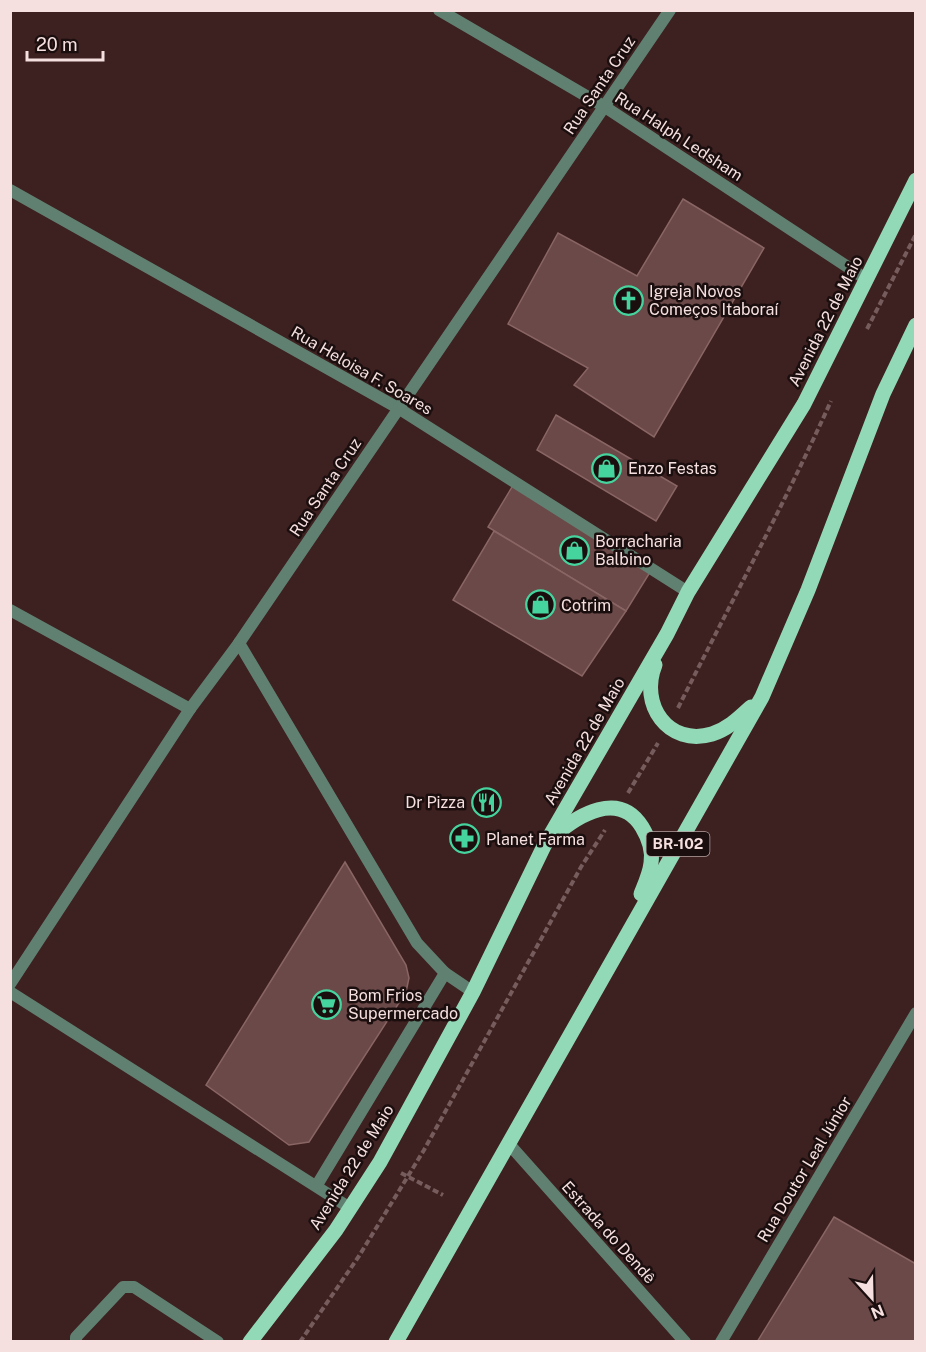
<svg xmlns="http://www.w3.org/2000/svg" width="926" height="1352" font-family="'Public Sans',sans-serif">
	<style>
		.building { fill: #6a4948; stroke: #896564; stroke-width: 1.5 }
		.lines { fill: none; stroke-linecap: round; stroke-linejoin: round }
		.path { stroke: #765c5c; stroke-width: 4; stroke-dasharray: 6 3; stroke-linecap: butt }
		.lane { stroke: #608171; stroke-width: 12 }
		.street { stroke: #608171; stroke-width: 12 }
		.primary { stroke: #92d9b8; stroke-width: 15 }
		.labels { text-anchor: middle; stroke-width: 5; stroke-linejoin: round; paint-order: stroke }
		.shield { fill: #1b0e0e; stroke: #b4a1a0; stroke-width: 1.5 }
		.shield-label { font-size: 15px; font-weight: bold; fill: #f5e0df }
		.street-label { font-size: 16px; fill: #f5e0df; stroke: #1b0e0e }
		.poi-label { font-size: 16px; fill: #f5e0df; stroke: #1b0e0e; text-anchor: start }
	</style>
	<rect width="100%" height="100%" fill="#3d2020"/>
	<g class="building">
		<path d="M683,199L764,248L654,437L574,385L588,368L508,324L558,233L637,276Z"/>
		<path d="M556,415L677,486L656,521L537,450Z"/>
		<path d="M515,482L652,569L626,611L488,527Z"/>
		<path d="M494,531L626,611L582,676L453,600Z"/>
		<path d="M345,862L406,965L409,978L406,992L309,1142L289,1145L206,1085Z"/>
		<path d="M834,1217L916,1264V1342H757Z"/>
	</g>
	<g class="lines">
		<g class="path">
			<path d="M867,329L916,234"/>
			<path d="M678,708C729,606 784,505 831,401"/>
			<path d="M628,793L658,743"/>
			<path d="M401,1173L443,1195"/>
			<path d="M300,1342L359,1256L424,1150L581,867L605,830"/>
		</g>
		<g class="lane">
			<path d="M317,1185L445,973"/>
			<path d="M76,1342V1337L123,1287H134L218,1342"/>
		</g>
		<g class="street">
			<path d="M439,10L605,107L866,279"/>
			<path d="M10,190L398,408L688,592"/>
			<path d="M10,610L190,709"/>
			<path d="M239,643L417,943L445,973L473,992"/>
			<path d="M10,984L190,709L239,643L670,10"/>
			<path d="M10,992L350,1208"/>
			<path d="M509,1144L685,1342"/>
			<path d="M721,1342L916,1013"/>
		</g>
		<g class="primary">
			<path d="M655,665C639,704 668,747 712,734C728,729 739,718 751,707"/>
			<path d="M554,836C578,815 619,790 642,827C648,837 653,851 651,863C650,873 645,884 641,894"/>
			<path d="M250,1342L336,1230L380,1162L473,992L544,846L667,634L688,592L804,404L916,180"/>
			<path d="M396,1342L762,697L808,590L883,394L916,325"/>
		</g>
	</g>
	<defs>
		<symbol id="church-ring" viewBox="-11 -11 22 22"><circle r="9.5" fill="#1b0e0e" stroke="#46d49e" stroke-width="1.5"/><path d="M-1.2-6h2.4v3.5h3.3v2.4h-3.3V6h-2.4V-.1h-3.3v-2.4h3.3Z" fill="#46d49e"/></symbol>
		<symbol id="shop-ring" viewBox="-11 -11 22 22"><circle r="9.5" fill="#1b0e0e" stroke="#46d49e" stroke-width="1.5"/><path d="M-5-2.5h2.3a2.7 3.5 0 0 1 5.4 0H5L5.5 6h-11ZM-1.5-2.5h3a1.5 2.3 0 0 0-3 0Z" fill="#46d49e"/></symbol>
		<symbol id="restaurant-ring" viewBox="-11 -11 22 22"><circle r="9.5" fill="#1b0e0e" stroke="#46d49e" stroke-width="1.5"/><path d="M-5-6h1v4h1v-4h1v4h1v-4h1v5L-1.5 .5V6h-2V.5L-5-1ZM5-6V6H3V1.5H1.5Q1.5-4 5-6Z" fill="#46d49e"/></symbol>
		<symbol id="pharmacy-ring" viewBox="-11 -11 22 22"><circle r="9.5" fill="#1b0e0e" stroke="#46d49e" stroke-width="1.5"/><path d="M-2-6h4v4h4v4h-4v4h-4v-4h-4v-4h4Z" fill="#46d49e"/></symbol>
		<symbol id="supermarket-ring" viewBox="-11 -11 22 22"><circle r="9.5" fill="#1b0e0e" stroke="#46d49e" stroke-width="1.5"/><path d="M-6-5.5h2.5l.6 2H6L4.5 2H-2.5L-4.4-4H-6ZM-1.5 3.2a1.3 1.3 0 1 0 .1 0ZM3 3.2a1.3 1.3 0 1 0 .1 0Z" fill="#46d49e"/></symbol>
	</defs>
	<g fill-rule="evenodd">
		<use href="#church-ring" x="612" y="284" width="33" height="33"/>
		<use href="#shop-ring" x="590" y="452" width="33" height="33"/>
		<use href="#shop-ring" x="558" y="534" width="33" height="33"/>
		<use href="#shop-ring" x="524" y="588" width="33" height="33"/>
		<use href="#restaurant-ring" x="470" y="786" width="33" height="33"/>
		<use href="#pharmacy-ring" x="448" y="822" width="33" height="33"/>
		<use href="#supermarket-ring" x="310" y="988" width="33" height="33"/>
	</g>
	<g class="labels">
		<rect class="shield" x="646.5" y="832" width="63" height="24" rx="4.5"/>
		<g class="shield-label">
			<text x="678" y="849">BR-102</text>
		</g>
		<g class="street-label">
			<text transform="translate(599 85) rotate(-56)" y="6">Rua Santa Cruz</text>
			<text transform="translate(679 136) rotate(33)" y="6">Rua Halph Ledsham</text>
			<text transform="translate(825 321) rotate(-63)" y="6">Avenida 22 de Maio</text>
			<text transform="translate(362 370) rotate(30)" y="6">Rua Heloisa F. Soares</text>
			<text transform="translate(325 487) rotate(-56)" y="6">Rua Santa Cruz</text>
			<text transform="translate(584 741) rotate(-60)" y="6">Avenida 22 de Maio</text>
			<text transform="translate(351 1167) rotate(-58)" y="6">Avenida 22 de Maio</text>
			<text transform="translate(804 1169) rotate(-59)" y="6">Rua Doutor Leal Júnior</text>
			<text transform="translate(609 1232) rotate(48)" y="6">Estrada do Dendê</text>
		</g>
		<g class="poi-label">
			<text x="649" y="297">Igreja Novos<tspan x="649" dy="18">Começos Itaboraí</tspan></text>
			<text x="628" y="474">Enzo Festas</text>
			<text x="595" y="547">Borracharia<tspan x="595" dy="18">Balbino</tspan></text>
			<text x="561" y="611">Cotrim</text>
			<text x="465" y="808" text-anchor="end">Dr Pizza</text>
			<text x="486" y="845">Planet Farma</text>
			<text x="348" y="1001">Bom Frios<tspan x="348" dy="18">Supermercado</tspan></text>
		</g>
	</g>
	<rect width="926" height="1352" fill="none" stroke="#f5e0df" stroke-width="24"/>
	<g transform="translate(872 1298) rotate(158)" stroke="#1b0e0e" stroke-width="4.5" paint-order="stroke">
	<path d="M0-4.5L10 22L0 15L-10 22Z" fill="#f5e0df"/>
	<text y="-9" font-size="16" font-weight="bold" text-anchor="middle" fill="#f5e0df">N</text>
	</g>
	<path d="M27 51v9h76v-9" fill="none" stroke="#f5e0df" stroke-width="3"/>
	<text x="36" y="51" font-size="18" fill="#f5e0df" stroke="#1b0e0e" stroke-width="4.5" paint-order="stroke">20 m</text>
</svg>
